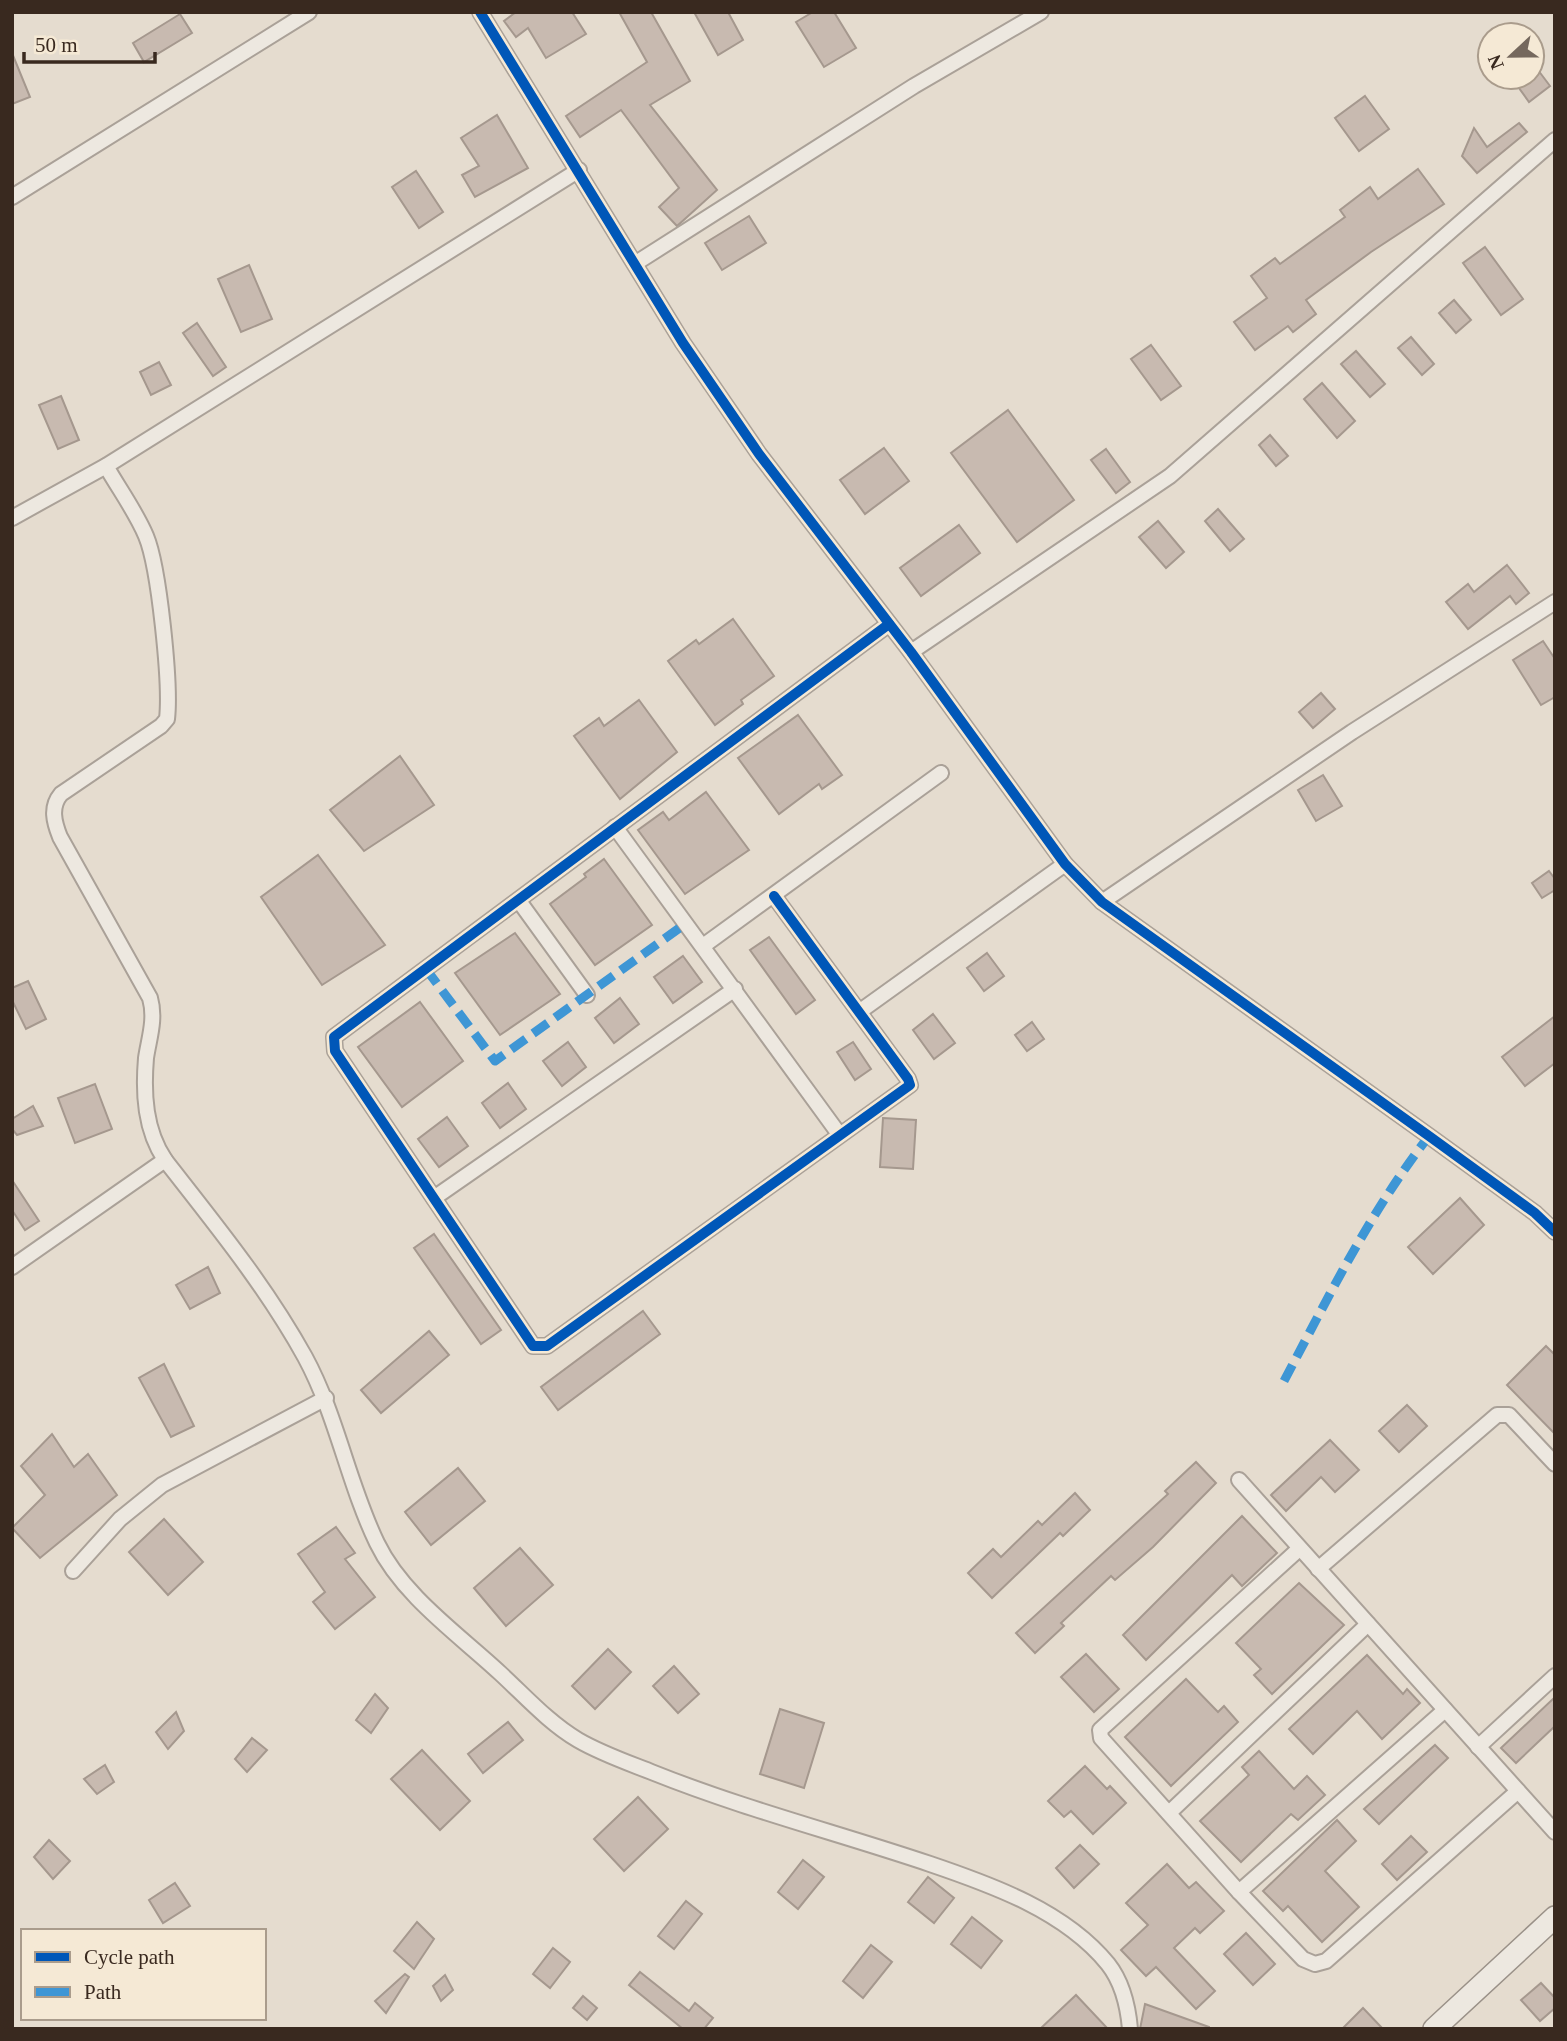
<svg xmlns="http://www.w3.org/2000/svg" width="1567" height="2041" font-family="'Times New Roman',serif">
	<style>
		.building { fill: #c8bab0; stroke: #a5988e; stroke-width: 2 }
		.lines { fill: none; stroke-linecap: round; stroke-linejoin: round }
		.street-casing { stroke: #aaa198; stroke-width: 18 }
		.secondary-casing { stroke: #9a9188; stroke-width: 24 }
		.street { stroke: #ede8e0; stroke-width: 14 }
		.secondary { stroke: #ede8e0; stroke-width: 21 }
		.quiet { stroke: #3e96d5; stroke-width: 9; stroke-dasharray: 18 9; stroke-linecap: butt }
		.cycleway-casing { stroke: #f5e9d5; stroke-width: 15 }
		.cycleway { stroke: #0057b8; stroke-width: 10 }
	</style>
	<rect width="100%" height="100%" fill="#e5dccf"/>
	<g class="building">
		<path d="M516,12H572L586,34L546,58L528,28L516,37L504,21Z"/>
		<path d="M619,12H651L690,81L650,105L717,190L677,226L659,207L679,188L621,110L580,137L566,116L647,62Z"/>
		<path d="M694,12H728L743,40L718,55Z"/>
		<path d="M813,12H834L856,48L824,67L796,22Z"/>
		<path d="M180,14L192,33L144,62L133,43Z"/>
		<path d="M12,53L30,97L12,104Z"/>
		<path d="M1532,62L1550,86L1529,102L1511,77H1532Z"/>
		<path d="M1365,96L1389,129L1359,151L1335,118Z"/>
		<path d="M497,115L528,168L475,197L462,175L479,166L461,138Z"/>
		<path d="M1519,123L1527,132L1477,173L1462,156L1474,128L1487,147Z"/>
		<path d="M1418,169L1444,204L1371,252L1306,300L1316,314L1293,332L1288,326L1255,350L1234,322L1267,298L1251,276L1275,258L1280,264L1345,217L1340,210L1370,187L1378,199Z"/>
		<path d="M416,171L443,212L419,228L392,187Z"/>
		<path d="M749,216L766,243L722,270L705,243Z"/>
		<path d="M1485,247L1523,299L1501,315L1463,263Z"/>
		<path d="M249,265L272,319L241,332L218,279Z"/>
		<path d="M1454,300L1471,320L1456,333L1439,313Z"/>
		<path d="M197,323L226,367L213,376L183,333Z"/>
		<path d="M1411,337L1434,364L1422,375L1398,348Z"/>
		<path d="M1151,345L1181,386L1161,400L1131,359Z"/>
		<path d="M1356,351L1385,384L1370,397L1341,364Z"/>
		<path d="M159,362L171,385L151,395L140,372Z"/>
		<path d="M1322,383L1355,421L1337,438L1304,399Z"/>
		<path d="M61,396L79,440L58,449L39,405Z"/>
		<path d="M1008,410L1074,500L1017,542L951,453Z"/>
		<path d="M1270,435L1288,456L1276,466L1259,445Z"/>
		<path d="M884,448L909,481L865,514L840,480Z"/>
		<path d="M1106,449L1130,482L1116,493L1091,460Z"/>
		<path d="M1218,509L1244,539L1230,551L1205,521Z"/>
		<path d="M1158,521L1184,552L1166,568L1139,537Z"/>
		<path d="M959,525L980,553L921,596L900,568Z"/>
		<path d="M1507,565L1529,593L1516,604L1510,596L1468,629L1446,602L1468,584L1474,592Z"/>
		<path d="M733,619L774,676L741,700L743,704L715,725L668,661L696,640L699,644Z"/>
		<path d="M1543,641L1555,659V697L1541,705L1513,660Z"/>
		<path d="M1321,693L1335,709L1313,728L1299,712Z"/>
		<path d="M639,700L677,752L620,799L574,736L599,718L604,726Z"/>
		<path d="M798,715L842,775L822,789L819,784L779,814L738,758Z"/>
		<path d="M400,756L434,805L364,851L330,810Z"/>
		<path d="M1323,775L1342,806L1316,821L1298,790Z"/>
		<path d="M706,792L749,850L685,894L638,830L663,812L669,820Z"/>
		<path d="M318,855L385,945L322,985L261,897Z"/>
		<path d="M604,859L652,925L595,965L550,904L586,877L584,874Z"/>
		<path d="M1549,871L1555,879V890L1542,898L1532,883Z"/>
		<path d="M515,933L560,994L500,1035L455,973Z"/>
		<path d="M769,937L815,1000L796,1014L750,950Z"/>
		<path d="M987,953L1004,976L984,991L967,968Z"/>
		<path d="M683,956L702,982L673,1003L654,977Z"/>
		<path d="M28,981L46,1019L26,1029L12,1000V988Z"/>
		<path d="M620,998L639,1024L614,1043L595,1018Z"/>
		<path d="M420,1002L463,1061L402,1107L358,1047Z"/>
		<path d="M933,1014L955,1043L934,1059L913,1030Z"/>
		<path d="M1555,1016V1063L1525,1086L1502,1057Z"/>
		<path d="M1032,1022L1044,1039L1027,1051L1015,1035Z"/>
		<path d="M568,1042L586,1067L562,1086L543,1061Z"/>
		<path d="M853,1042L871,1069L855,1080L837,1052Z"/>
		<path d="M508,1083L526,1109L500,1128L482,1103Z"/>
		<path d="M95,1084L112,1129L75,1143L58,1098Z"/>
		<path d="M33,1106L43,1126L17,1135L12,1129V1119Z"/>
		<path d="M447,1117L468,1146L439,1167L418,1139Z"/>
		<path d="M883,1118L916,1120L913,1169L880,1167Z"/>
		<path d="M12,1180L39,1221L25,1230L12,1210Z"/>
		<path d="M1460,1198L1484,1225L1433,1274L1408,1247Z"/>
		<path d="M434,1234L501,1330L481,1344L414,1248Z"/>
		<path d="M208,1267L220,1293L190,1309L176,1285Z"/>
		<path d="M643,1311L660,1334L558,1410L541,1387Z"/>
		<path d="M429,1331L449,1355L381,1413L361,1390Z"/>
		<path d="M1546,1346L1555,1355V1434L1507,1385Z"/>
		<path d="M164,1364L194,1426L171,1437L139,1378Z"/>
		<path d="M1407,1405L1427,1426L1399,1452L1379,1431Z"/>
		<path d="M52,1434L74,1467L88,1454L117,1495L40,1558L12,1528L45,1495L21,1466Z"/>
		<path d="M1330,1440L1359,1470L1335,1492L1321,1477L1286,1511L1271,1495Z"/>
		<path d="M1196,1462L1216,1483L1153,1547L1115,1580L1111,1576L1061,1623L1064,1626L1035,1653L1016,1633L1168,1494L1165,1491Z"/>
		<path d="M458,1468L485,1501L431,1545L405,1512Z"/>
		<path d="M1075,1493L1090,1510L1063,1536L1060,1533L992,1598L968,1573L993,1549L1001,1557L1038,1521L1042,1525Z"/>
		<path d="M1242,1516L1277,1553L1242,1586L1232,1575L1146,1660L1123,1635Z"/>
		<path d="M164,1519L203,1562L168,1595L129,1552Z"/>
		<path d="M336,1527L355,1553L345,1559L375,1597L335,1629L313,1602L325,1592L298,1554Z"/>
		<path d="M520,1548L553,1585L506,1626L474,1588Z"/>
		<path d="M1299,1583L1344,1625L1272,1694L1254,1675L1261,1669L1236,1643Z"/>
		<path d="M608,1649L631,1672L595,1709L572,1686Z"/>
		<path d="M1086,1654L1119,1689L1094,1712L1061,1677Z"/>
		<path d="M1367,1655L1403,1694L1407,1689L1420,1703L1382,1739L1357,1711L1313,1754L1289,1729Z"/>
		<path d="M674,1666L699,1694L678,1713L653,1686Z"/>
		<path d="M1186,1679L1218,1712L1224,1706L1238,1722L1171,1786L1125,1737Z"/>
		<path d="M375,1694L388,1708L371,1733L356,1720Z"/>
		<path d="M1555,1697V1726L1516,1763L1501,1748Z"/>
		<path d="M780,1709L824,1723L804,1788L760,1774Z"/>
		<path d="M176,1712L184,1731L168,1749L156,1732Z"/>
		<path d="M508,1722L523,1740L483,1773L468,1754Z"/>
		<path d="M252,1738L267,1750L247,1772L235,1759Z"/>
		<path d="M1435,1745L1448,1758L1379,1824L1364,1809Z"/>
		<path d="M422,1750L470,1801L440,1830L391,1779Z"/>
		<path d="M1259,1751L1294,1789L1307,1776L1325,1795L1298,1820L1291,1814L1241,1862L1200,1821L1249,1775L1242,1767Z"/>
		<path d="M105,1765L114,1782L97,1794L84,1779Z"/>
		<path d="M1085,1766L1107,1789L1110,1786L1126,1803L1093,1834L1071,1811L1064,1817L1048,1801Z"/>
		<path d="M638,1797L668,1829L624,1871L594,1839Z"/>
		<path d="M1337,1820L1356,1841L1325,1871L1359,1907L1322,1942L1288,1906L1283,1911L1263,1891Z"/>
		<path d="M1411,1836L1427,1852L1397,1880L1382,1864Z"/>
		<path d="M49,1840L70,1861L53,1879L34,1857Z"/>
		<path d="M1080,1845L1099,1864L1074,1888L1056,1868Z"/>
		<path d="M803,1860L824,1877L798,1909L778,1892Z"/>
		<path d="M1167,1864L1189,1888L1196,1882L1224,1911L1200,1933L1195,1928L1174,1948L1215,1991L1196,2009L1156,1967L1146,1976L1121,1950L1148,1925L1126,1903Z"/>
		<path d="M928,1877L954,1898L934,1923L908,1902Z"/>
		<path d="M175,1883L190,1906L163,1923L149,1900Z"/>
		<path d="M686,1901L702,1914L674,1949L658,1936Z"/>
		<path d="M972,1917L1002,1941L981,1968L951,1944Z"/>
		<path d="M417,1922L434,1939L414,1969L394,1951Z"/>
		<path d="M1246,1933L1275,1964L1253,1985L1224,1954Z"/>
		<path d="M871,1945L892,1962L863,1998L843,1981Z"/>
		<path d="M553,1948L570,1962L550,1988L533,1974Z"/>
		<path d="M640,1972L689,2011L695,2003L713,2018L704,2029H683L629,1985Z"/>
		<path d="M405,1974L409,1977L386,2013L375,2001Z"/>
		<path d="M445,1975L453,1990L441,2001L433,1986Z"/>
		<path d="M1541,1983L1555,1998V2008L1540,2021L1521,2000Z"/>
		<path d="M1076,1995L1108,2029H1040Z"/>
		<path d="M583,1996L597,2008L587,2020L573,2008Z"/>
		<path d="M1145,2004L1209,2027V2029H1140Z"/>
		<path d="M1363,2008L1383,2029H1342Z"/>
	</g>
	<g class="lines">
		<defs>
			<g id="street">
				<path d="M480,12L683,343L759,454L911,652L1065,864L1102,902L1429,1136L1535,1213L1555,1232"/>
				<path d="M12,197L309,12"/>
				<path d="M636,263L914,86L1041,12"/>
				<path d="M106,466C119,489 136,512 146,536C159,567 171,684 167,719L161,726L61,794C50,807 54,822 60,837L150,998C156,1019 149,1038 146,1058C143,1094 145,1130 165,1160"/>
				<path d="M12,518L106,466L579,170"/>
				<path d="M911,652L1170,476L1555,140"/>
				<path d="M615,827L839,1134"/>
				<path d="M774,896L908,1079L910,1085L547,1346H533L335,1051L334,1037L889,624"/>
				<path d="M519,901L587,995"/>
				<path d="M1102,902L1352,732L1555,602"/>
				<path d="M703,946L941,773"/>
				<path d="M859,1012L1065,864"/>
				<path d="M434,1198L735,989"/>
				<path d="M12,1267L165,1160C215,1224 265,1285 305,1357C337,1416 348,1483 377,1543C402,1595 458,1634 500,1673C525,1696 549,1723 578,1740C602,1754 629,1763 654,1773C744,1809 838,1833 930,1864C992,1885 1065,1911 1108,1964C1123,1983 1128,2006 1130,2029"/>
				<path d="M1239,1480L1555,1832"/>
				<path d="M1299,1549L1100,1730L1101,1738L1239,1892L1303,1959L1315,1964L1326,1961L1518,1791"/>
				<path d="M1318,1569L1497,1415H1509L1555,1464"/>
				<path d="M73,1571L120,1519L162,1485L326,1398"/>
				<path d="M1478,1747L1555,1676"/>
				<path d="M1169,1813L1368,1624"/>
				<path d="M1239,1892L1445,1710"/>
			</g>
			<path id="secondary" d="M1434,2029L1555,1917"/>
		</defs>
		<use href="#street" class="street-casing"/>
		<use href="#secondary" class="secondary-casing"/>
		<use href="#street" class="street"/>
		<use href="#secondary" class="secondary"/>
		<g class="quiet">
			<path d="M426,969L495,1061L685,924"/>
			<path d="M1284,1381C1329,1296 1370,1212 1429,1136"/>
		</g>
		<defs>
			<g id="cycleway">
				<path d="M480,12L683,343L759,454L911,652L1065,864L1102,902L1429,1136L1535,1213L1555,1232"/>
				<path d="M774,896L908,1079L910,1085L547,1346H533L335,1051L334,1037L889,624"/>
			</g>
		</defs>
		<use href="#cycleway" class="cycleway-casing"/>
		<use href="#cycleway" class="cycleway"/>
	</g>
	<rect width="1567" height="2041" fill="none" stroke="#39291f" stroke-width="28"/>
	<rect x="21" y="1929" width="245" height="91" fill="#f5e9d5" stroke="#aa9c8c" stroke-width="2"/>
	<rect x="35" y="1952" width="35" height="10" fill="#0057b8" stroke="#aa9c8c" stroke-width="2"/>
	<text x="84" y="1964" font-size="21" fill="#39291f">Cycle path</text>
	<rect x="35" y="1987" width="35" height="10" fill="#3e96d5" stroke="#aa9c8c" stroke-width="2"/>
	<text x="84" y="1999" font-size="21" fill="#39291f">Path</text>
	<g transform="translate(1511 56) rotate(248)"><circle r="33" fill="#f5e9d5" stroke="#aa9c8c" stroke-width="2"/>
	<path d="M0-5L12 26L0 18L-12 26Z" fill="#75685d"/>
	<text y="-10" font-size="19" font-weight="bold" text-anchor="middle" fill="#39291f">N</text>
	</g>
	<path d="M24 52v10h131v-10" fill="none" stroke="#39291f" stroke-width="3.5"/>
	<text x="35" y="52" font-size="21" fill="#39291f" stroke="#f5e9d5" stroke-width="5" paint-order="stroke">50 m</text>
</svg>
